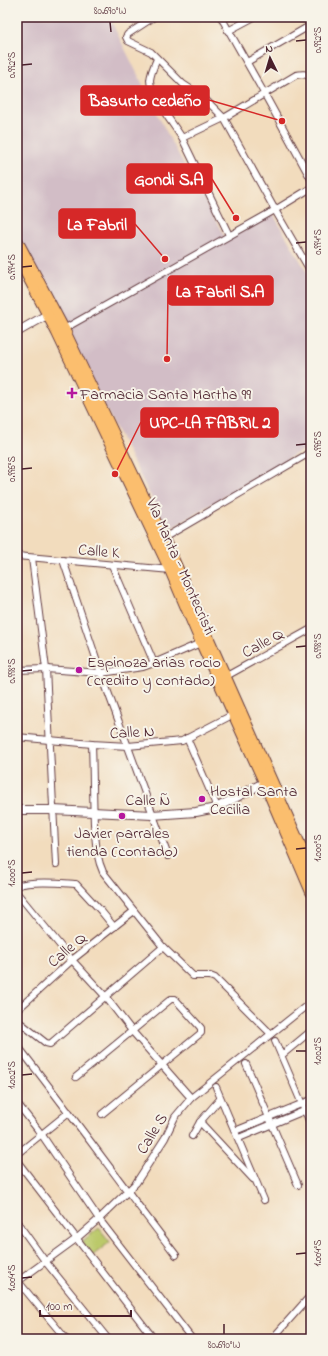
<svg xmlns="http://www.w3.org/2000/svg" width="328" height="1356" font-family="'Indie Flower',sans-serif">
	<style>
		.industrial { fill: #d2bdc6 }
		.green { fill: #bbc96b; stroke: #82744b }
		.lines { fill: none; stroke-linecap: round; stroke-linejoin: round }
		.minor-casing { stroke: #633b41; stroke-width: 8 }
		.tertiary-casing { stroke: #633b41; stroke-width: 10 }
		.primary-casing { stroke: #633b41; stroke-width: 12 }
		.minor { stroke: #fff; stroke-width: 6 }
		.tertiary { stroke: #fff; stroke-width: 8 }
		.primary { stroke: #fbbe6e; stroke-width: 10 }
		.ticks { fill: none; stroke: #4a1f2b; stroke-width: 1.5 }
		.poi-dot { fill: #b5179e; stroke: #f7f3e8; stroke-width: 1.5 }
		.labels { text-anchor: middle; stroke-width: 4; stroke-linejoin: round; paint-order: stroke }
		.poi-label { font-size: 16px; fill: #4a1f2b; stroke: #f7f3e8; text-anchor: start }
		.street-label { font-size: 16px; fill: #4a1f2b; stroke: #f7f3e8 }
		.leader { fill: none; stroke: #d62828; stroke-width: 1.5 }
		.callout-dot { fill: #d62828; stroke: #f7f3e8; stroke-width: 1.5 }
		.callout { fill: #d62828; stroke: #d62828; stroke-width: 1.5 }
		.callout-label { font-size: 17px; text-anchor: middle; font-weight: bold; fill: #fff }
		.neatline { fill: none; stroke: #4a1f2b; stroke-width: 1.5 }
		.ticks-label { font-size: 10px; text-anchor: middle; fill: #4a1f2b }
	</style>
	<rect width="100%" height="100%" fill="#f7f3e8"/>
	<filter id="ink" filterUnits="userSpaceOnUse"><feTurbulence type="fractalNoise" baseFrequency=".025" numOctaves="2"/><feDisplacementMap in="SourceGraphic" scale="8" xChannelSelector="R" yChannelSelector="G"/><feConvolveMatrix kernelMatrix="1 2 1 2 8 2 1 2 1" color-interpolation-filters="sRGB"/></filter>
	<filter id="wash" filterUnits="userSpaceOnUse"><feTurbulence type="fractalNoise" baseFrequency=".012" numOctaves="4" result="noise"/><feDisplacementMap in="SourceGraphic" scale="16" xChannelSelector="R" yChannelSelector="G"/><feGaussianBlur stdDeviation="0.9" result="paint"/><feColorMatrix in="noise" values="0 0 0 0 0 0 0 0 0 0 0 0 0 0 0 0 0 1.4 0 .05"/><feComposite in="paint" operator="in"/></filter>
	<g filter="url(#wash)">
		<rect width="100%" height="100%" fill="#f2dcbd"/>
		<path class="industrial" d="M17,17H109L170,139L226,239L273,214L311,279V448L309,446L168,530L17,235Z"/>
		<path class="green" d="M99,1228L110,1242L92,1256L81,1242Z"/>
	</g>
	<g filter="url(#ink)">
		<g class="lines">
			<defs>
				<g id="minor">
					<path d="M154,17L128,34L126,37L128,41L151,52L183,84L203,97L224,118L275,210L311,272"/>
					<path d="M221,17L264,93L311,179"/>
					<path d="M228,31L254,17"/>
					<path d="M157,59C154,66 151,72 150,80C150,95 174,125 182,138L224,118L296,75C301,74 307,73 311,78"/>
					<path d="M247,62L311,25"/>
					<path d="M182,138L229,235"/>
					<path d="M62,330L275,210L311,188"/>
					<path d="M307,454L311,462"/>
					<path d="M162,539L311,452"/>
					<path d="M17,556L171,570"/>
					<path d="M32,558L46,669L56,864"/>
					<path d="M63,560L101,673L168,856"/>
					<path d="M112,565L154,663"/>
					<path d="M17,670L46,669L101,673L143,667L154,663L203,642"/>
					<path d="M223,678L311,629"/>
					<path d="M17,737L92,744L128,746L182,741L236,713"/>
					<path d="M187,738L217,807"/>
					<path d="M92,744C93,771 93,798 94,824C96,841 96,857 103,872L163,947L193,976H210L215,978L271,1034"/>
					<path d="M17,886C29,880 62,883 76,884L101,911L114,927"/>
					<path d="M17,893L72,960L105,996L132,1031L191,1098"/>
					<path d="M17,1010L72,960L134,911"/>
					<path d="M17,1018L18,1021L46,1043L50,1044L163,947"/>
					<path d="M275,1041L311,1125"/>
					<path d="M17,1045C71,1114 122,1185 176,1255"/>
					<path d="M282,1055L311,1031"/>
					<path d="M246,1064L298,1185"/>
					<path d="M76,1077L171,999H175L201,1028V1033L102,1114"/>
					<path d="M216,1087L264,1200"/>
					<path d="M17,1103L42,1135L99,1219L192,1339"/>
					<path d="M200,1122L253,1179"/>
					<path d="M235,1131L311,1100"/>
					<path d="M192,1136L200,1122L220,1099"/>
					<path d="M239,1138L311,1108"/>
					<path d="M17,1154L69,1112"/>
					<path d="M17,1161L154,1339"/>
					<path d="M17,1222L45,1261L108,1339"/>
					<path d="M17,1280L66,1339"/>
					<path d="M17,1282L76,1239L99,1219L127,1192L136,1183L165,1138L175,1117L191,1098L311,1002"/>
					<path d="M272,1339L311,1295"/>
				</g>
				<g id="tertiary">
					<path d="M17,332L52,312"/>
					<path d="M17,810H53L152,815L196,812L216,808L269,780"/>
				</g>
				<g id="primary">
					<path d="M17,240L64,329L173,558L311,869"/>
					<path d="M17,256L57,333L170,570L201,643L264,782L311,892"/>
				</g>
			</defs>
			<use href="#minor" class="minor-casing"/>
			<use href="#tertiary" class="tertiary-casing"/>
			<use href="#primary" class="primary-casing"/>
			<use href="#minor" class="minor"/>
			<use href="#tertiary" class="tertiary"/>
			<use href="#primary" class="primary"/>
		</g>
	</g>
	<path class="ticks" d="M110,22L111,32M296,41L306,40M22,65L32,64M296,243L306,242M22,267L32,266M296,445L306,444M22,469L32,468M296,647L306,646M22,671L32,670M296,849L306,848M22,873L32,872M296,1051H306M22,1075L32,1074M296,1254L306,1253M22,1278L32,1277M224,1324V1334"/>
	<g class="poi-dot">
		<path d="M70 387h4v4h4v4h-4v4h-4v-4h-4v-4h4z"/>
		<circle cx="79" cy="670" r="4"/>
		<circle cx="202" cy="799" r="4"/>
		<circle cx="122" cy="816" r="4"/>
	</g>
	<g class="labels">
		<g class="poi-label">
			<text x="80" y="399">Farmacia Santa Martha 99</text>
			<text x="87" y="667">Espinoza arias rocio<tspan x="87" dy="18">(credito y contado)</tspan></text>
			<text x="210" y="796">Hostal Santa<tspan x="210" dy="18">Cecilia</tspan></text>
			<text x="122" y="838" text-anchor="middle">Javier parrales<tspan x="122" dy="18">tienda (contado)</tspan></text>
		</g>
		<g class="street-label">
			<text transform="translate(99 550) rotate(5)" y="6">Calle K</text>
			<text transform="translate(182 566) rotate(66)" y="6">Vía Manta - Montecristi</text>
			<text transform="translate(262 642) rotate(-29)" y="6">Calle Q</text>
			<text transform="translate(132 731) rotate(-3)" y="6">Calle N</text>
			<text x="148" y="805">Calle Ñ</text>
			<text transform="translate(66 949) rotate(-40)" y="6">Calle Q</text>
			<text transform="translate(151 1133) rotate(-59)" y="6">Calle S</text>
		</g>
	</g>
	<path class="leader" d="M282 121L209 100M236 218L212 179M165 259L135 224M167 359L168 291M115 474L141 422"/>
	<g class="callout-dot">
		<circle cx="282" cy="121" r="4"/>
		<circle cx="236" cy="218" r="4"/>
		<circle cx="165" cy="259" r="4"/>
		<circle cx="167" cy="359" r="4"/>
		<circle cx="115" cy="474" r="4"/>
	</g>
	<g class="callout">
		<rect x="81" y="86" width="128" height="29" rx="4"/>
		<rect x="127" y="164" width="85" height="29" rx="4"/>
		<rect x="59" y="209" width="76" height="29" rx="4"/>
		<rect x="168" y="276" width="105" height="29" rx="4"/>
		<rect x="141" y="408" width="137" height="29" rx="4"/>
	</g>
	<g class="callout-label">
		<text x="145" y="106">Basurto cedeño</text>
		<text x="169" y="185">Gondi S.A</text>
		<text x="97" y="230">La Fabril</text>
		<text x="220" y="297">La Fabril S.A</text>
		<text x="210" y="428">UPC-LA FABRIL 2</text>
	</g>
	<rect width="328" height="1356" fill="none" stroke="#f7f3e8" stroke-width="44"/>
	<g transform="translate(270 58) rotate(355)" stroke="#f7f3e8" stroke-width="3" paint-order="stroke">
	<path d="M0-3L7 15L0 10L-7 15Z" fill="#4a1f2b"/>
	<text y="-6" font-size="11" font-weight="bold" text-anchor="middle" fill="#4a1f2b">N</text>
	</g>
	<path d="M40 1310v6h91v-6" fill="none" stroke="#4a1f2b" stroke-width="2"/>
	<text x="46" y="1310" font-size="12" fill="#4a1f2b" stroke="#f7f3e8" stroke-width="3" paint-order="stroke">100 m</text>
	<rect x="22" y="22" width="284" height="1312" class="neatline"/>
	<g class="ticks-label">
		<text x="110" y="14">80.690°W</text>
		<text transform="translate(317 40) rotate(-90)" y="4">0.992°S</text>
		<text transform="translate(11 65) rotate(-90)" y="4">0.992°S</text>
		<text transform="translate(317 242) rotate(-90)" y="4">0.994°S</text>
		<text transform="translate(11 267) rotate(-90)" y="4">0.994°S</text>
		<text transform="translate(317 444) rotate(-90)" y="4">0.996°S</text>
		<text transform="translate(11 469) rotate(-90)" y="4">0.996°S</text>
		<text transform="translate(317 646) rotate(-90)" y="4">0.998°S</text>
		<text transform="translate(11 671) rotate(-90)" y="4">0.998°S</text>
		<text transform="translate(317 848) rotate(-90)" y="4">1.000°S</text>
		<text transform="translate(11 873) rotate(-90)" y="4">1.000°S</text>
		<text transform="translate(317 1051) rotate(-90)" y="4">1.002°S</text>
		<text transform="translate(11 1075) rotate(-90)" y="4">1.002°S</text>
		<text transform="translate(317 1253) rotate(-90)" y="4">1.004°S</text>
		<text transform="translate(11 1278) rotate(-90)" y="4">1.004°S</text>
		<text x="224" y="1348">80.690°W</text>
	</g>
</svg>
